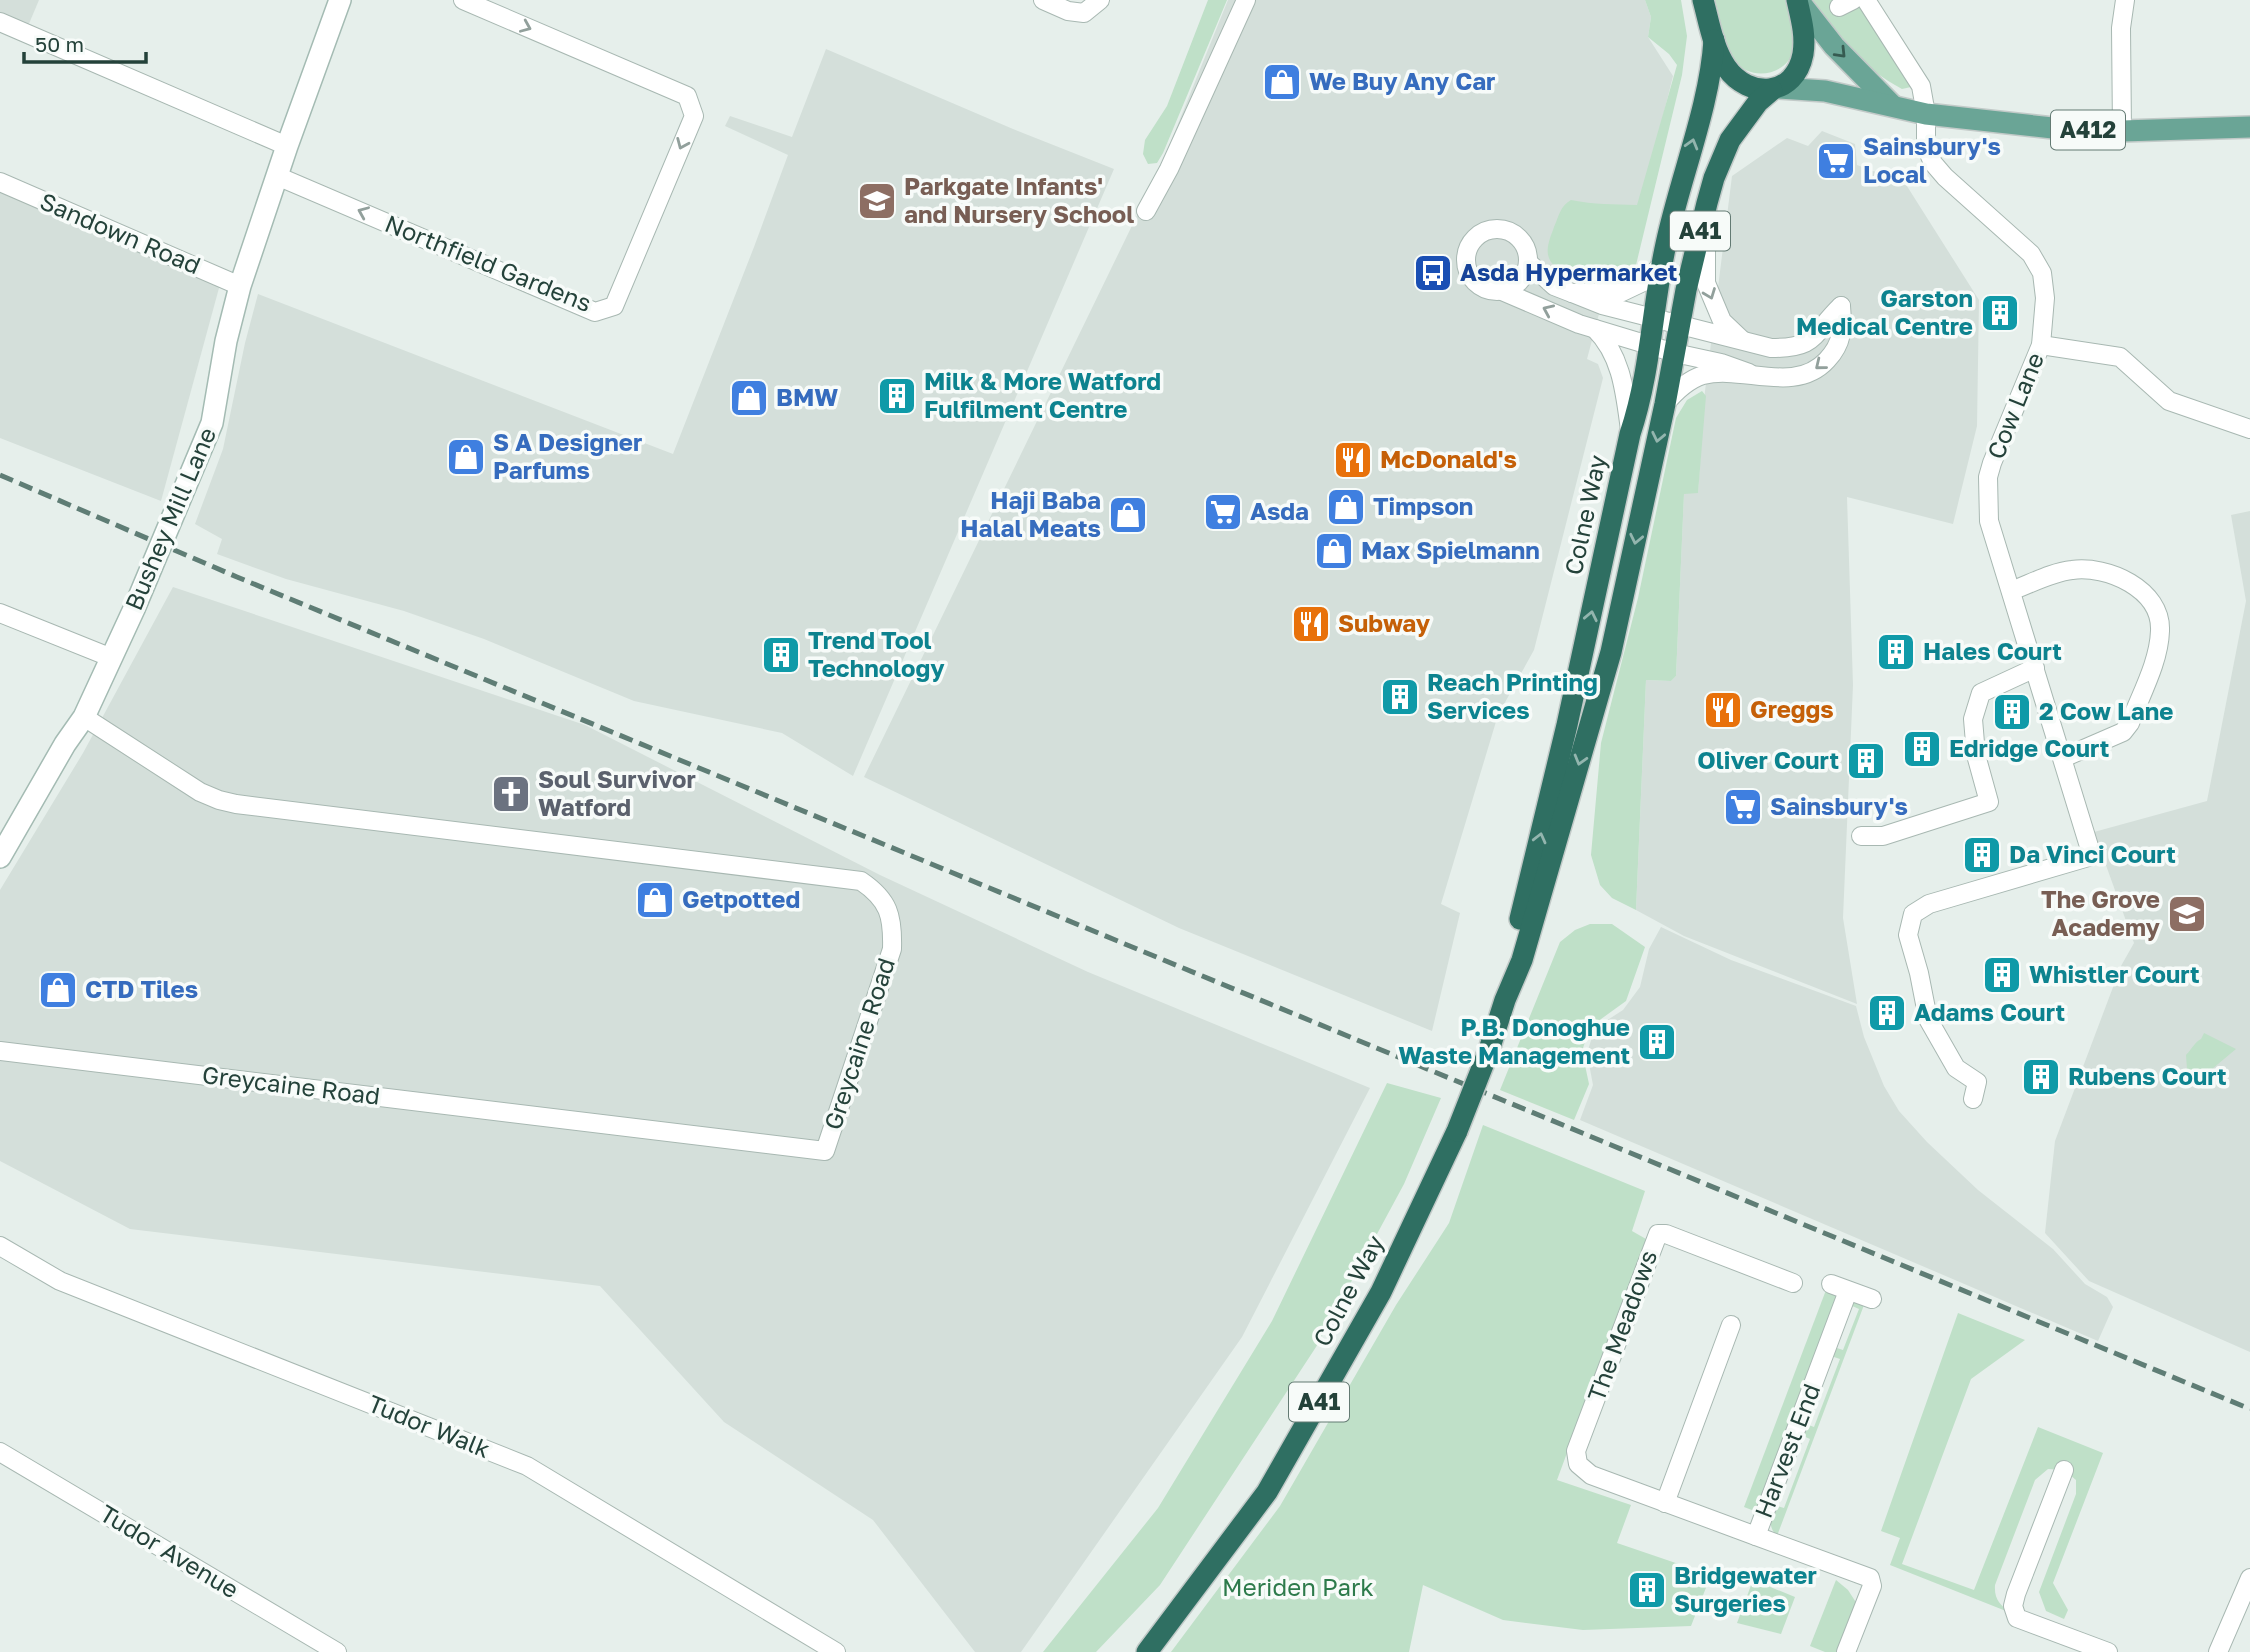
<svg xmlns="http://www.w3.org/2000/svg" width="2250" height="1652" font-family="'Golos Text',sans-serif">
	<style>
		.built { fill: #d4dfda }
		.green { fill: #bfe0c8 }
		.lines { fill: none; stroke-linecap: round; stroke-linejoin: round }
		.street-casing { stroke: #a8b8b2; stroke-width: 20 }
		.secondary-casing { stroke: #a4bbb3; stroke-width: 24 }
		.primary-casing { stroke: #c2cac8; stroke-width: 24 }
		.highway-casing { stroke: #c2cac8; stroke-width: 24 }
		.street { stroke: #fff; stroke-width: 18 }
		.secondary { stroke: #fff; stroke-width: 21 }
		.primary { stroke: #6aa596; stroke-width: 21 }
		.highway { stroke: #2f6f62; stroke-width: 21 }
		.rail { stroke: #5f7d75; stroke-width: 5; stroke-dasharray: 14 7; stroke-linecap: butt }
		.highway-bridge-casing { stroke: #c2cac8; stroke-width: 24; stroke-linecap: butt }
		.highway-bridge { stroke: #2f6f62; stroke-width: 21 }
		.oneway { stroke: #92a09c }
		.oneway2 { stroke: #365b51 }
		.oneway3 { stroke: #93b5ae }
		.labels { text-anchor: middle; stroke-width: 7; stroke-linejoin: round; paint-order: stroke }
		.shield { fill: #f7fbf9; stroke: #637a73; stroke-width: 2 }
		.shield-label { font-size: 23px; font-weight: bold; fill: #24423a }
		.shop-label { font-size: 24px; font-weight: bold; fill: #366cbe; stroke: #f7fbf9; text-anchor: start }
		.education-label { font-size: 24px; font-weight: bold; fill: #785e54; stroke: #f7fbf9; text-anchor: start }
		.street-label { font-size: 24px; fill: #24423a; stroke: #f7fbf9 }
		.transit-label { font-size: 24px; font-weight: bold; fill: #164399; stroke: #f7fbf9; text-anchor: start }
		.culture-label { font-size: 24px; font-weight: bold; fill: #0d838f; stroke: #f7fbf9; text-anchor: start }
		.food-label { font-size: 24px; font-weight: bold; fill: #c56008; stroke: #f7fbf9; text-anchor: start }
		.worship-label { font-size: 24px; font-weight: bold; fill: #5b616d; stroke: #f7fbf9; text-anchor: start }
		.park-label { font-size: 24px; fill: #2d7a4b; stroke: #f7fbf9 }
	</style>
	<rect width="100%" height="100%" fill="#e6efeb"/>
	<g class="built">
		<path d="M0,0H39L28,26L0,13Z"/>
		<path d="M1228,0H1645L1651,17L1648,37L1673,76L1624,272L1608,280L1587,359L1598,364L1603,378L1534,650L1498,715L1441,904L1460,913L1432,1031L1179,928L864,777L1161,166Z"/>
		<path d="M826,49L1013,129L1114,169L853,776L782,733L634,701L484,639L404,611L286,579L217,554L222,539L195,524L223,449L245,343L258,294L673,454L754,247L788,155L725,126L730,116L792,137Z"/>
		<path d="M1822,131L1855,144L1857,165L1905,183L1979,300L1977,426L1953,524L1847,497L1853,685L1843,918L1857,1004L1684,936L1636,910L1646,680L1671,681L1676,676L1684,493L1698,492L1705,391L1732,176L1787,138L1808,146Z"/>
		<path d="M0,185L222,277L161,501L0,438Z"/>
		<path d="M2250,511V1352L2089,1281L2045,1233L2055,1141L2121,966L2134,943L2094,832L2207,801L2246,601L2231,515Z"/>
		<path d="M173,587L585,725L880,875L1088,972L1370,1088L1242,1337L1021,1652H975L873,1520L724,1422L600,1286L130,1229L0,1161V890L83,753Z"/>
		<path d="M1661,927L1731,960L1856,1006L1864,1037L1884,1086L1899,1111L1927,1142L1978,1190L2053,1249L2085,1284L2107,1297L2113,1307L2098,1341L1580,1120L1593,1085L1587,1053L1595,1028L1623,1010L1640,987L1649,949Z"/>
	</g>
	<g class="green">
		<path d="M1208,0H1227L1163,153L1157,163L1148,164L1143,154L1145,140L1167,106Z"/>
		<path d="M1645,0H1681L1687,36L1682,75L1636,265C1619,285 1560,285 1549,258C1545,248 1551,236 1554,227C1559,216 1560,206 1571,200C1595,205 1613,204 1637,205L1677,65L1669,54L1648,37L1651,17Z"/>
		<path d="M1715,0H1785C1789,15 1796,32 1794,47C1790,75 1752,82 1735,62C1723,46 1721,19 1715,0Z"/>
		<path d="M1813,0H1835L1831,3L1840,17L1854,7H1860L1912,84L1911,87L1902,89C1865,69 1832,37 1813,0Z"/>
		<path d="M1702,391L1706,396L1698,493L1684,494L1676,676L1671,681L1646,680L1636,910L1612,898L1600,885L1591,855L1601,743L1638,598L1676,418L1687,400Z"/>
		<path d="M1590,924H1612L1645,947L1626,1001L1590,1027L1582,1051L1589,1084L1574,1120L1500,1090L1560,942L1575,930Z"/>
		<path d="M2204,1033L2236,1049L2200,1079L2193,1077L2187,1069L2186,1055C2192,1049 2194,1043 2201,1039Z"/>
		<path d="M1387,1083L1441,1098L1404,1184L1316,1347L1160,1585L1096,1652H1043L1158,1508L1272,1321Z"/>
		<path d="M1483,1125L1645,1191L1632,1231L1646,1239L1557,1480L1631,1505L1617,1543L1711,1575L1691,1626L1583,1630L1503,1620L1423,1585L1409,1652H1171L1280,1506L1396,1305L1449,1223Z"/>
		<path d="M1826,1290L1839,1295L1757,1512L1744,1507Z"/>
		<path d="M1851,1301L1864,1305L1777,1536C1767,1526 1771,1517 1774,1505L1784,1508L1810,1439L1801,1435L1806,1424L1814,1427L1840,1359L1831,1356L1834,1347L1843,1350L1859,1309L1850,1305Z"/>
		<path d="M1958,1313L2025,1340L1971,1379L1902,1564L1974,1590L2038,1427L2103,1453L2053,1583L2068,1610L2064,1619L2046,1611L2039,1592L2076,1494V1480L2064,1470L2048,1469L2035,1480L1995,1585C1994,1599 2000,1605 2011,1613L1890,1565L1900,1538L1881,1531Z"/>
		<path d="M1753,1580L1795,1597L1781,1634L1737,1623Z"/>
		<path d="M1836,1580L1848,1590L1857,1604L1839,1652H1825L1810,1646Z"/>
	</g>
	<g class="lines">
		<defs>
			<g id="street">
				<path d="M1043,0L1068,11L1084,13L1100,0"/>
				<path d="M1866,0L1921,86L1926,114V147L1933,163L1945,177L2031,254L2042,273L2045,298L2041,345L1992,463L1988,477L1989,521L2092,856L1929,904L1913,914L1908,935L1919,973L1928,1019L1956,1068L1977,1082L1973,1099"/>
				<path d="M1839,7L1853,0"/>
				<path d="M0,22L287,146"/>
				<path d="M2122,131L2121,28L2125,0"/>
				<path d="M277,176L595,312L614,306L694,116L687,96L463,0"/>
				<path d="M0,182L240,286"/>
				<path d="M1146,211L1169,169L1246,0"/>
				<circle cx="1497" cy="260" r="31"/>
				<path d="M1706,231V283L1722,321L1742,340"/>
				<path d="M1528,262L1554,286L1572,293L1622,292L1643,282L1661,266"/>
				<path d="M1502,291L1579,324L1675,353L1721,363L1749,373"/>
				<path d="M1572,293L1602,305L1771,348C1818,348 1811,335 1841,306"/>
				<path d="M1595,329C1622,356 1625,393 1630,430"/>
				<path d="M2041,345L2120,357L2169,401L2250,429"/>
				<path d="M1665,404C1675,392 1687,380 1703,375C1743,365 1795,395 1827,360C1843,343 1843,328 1841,306"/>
				<path d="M2011,591C2030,584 2052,572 2072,570C2107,565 2162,589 2160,631C2159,662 2141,694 2130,723L2123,732L2063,758"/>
				<path d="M0,613L112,658"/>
				<path d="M1861,836H1883L1989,802L1976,755L1973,719L1981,693L2035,668"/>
				<path d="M0,1051L825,1151L892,949C893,916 889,900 861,881L236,804L219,800L200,792L84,717"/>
				<path d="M0,1246L60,1281L527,1466L836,1652"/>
				<path d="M1831,1284L1872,1299"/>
				<path d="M0,1452L337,1652"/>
				<path d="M2064,1470L2016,1594L2013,1606L2017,1618L2108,1652"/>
				<path d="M1665,1503L1731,1325"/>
				<path d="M1756,1536L1591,1475L1578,1464L1576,1451L1658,1234H1666L1793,1283"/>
				<path d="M1846,1652L1872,1586L1870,1578L1756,1536L1848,1291"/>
				<path d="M2218,1652L2250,1578"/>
			</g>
			<path id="secondary" d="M0,857L65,744L84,717L134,609L212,423L226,341L240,286L287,146L340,0"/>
			<g id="primary">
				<path d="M1798,0L1834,46L1892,105"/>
				<path d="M1779,88L1825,91L1926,114L2062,129L2122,131L2250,127"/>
			</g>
			<g id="highway">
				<path d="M1703,0C1709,22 1713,48 1726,67C1749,100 1795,97 1803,54C1806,35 1801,18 1797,0"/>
				<path d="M1520,919L1567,725L1630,434C1651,371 1652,307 1666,244C1680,178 1710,106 1714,40"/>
				<path d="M1489,1050L1505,1000L1522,960L1611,652L1665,404L1686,290L1707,203L1714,178L1730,140L1758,102L1772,90"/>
				<path d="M1147,1652L1267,1492L1381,1292L1457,1131"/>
			</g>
		</defs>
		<use href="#street" class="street-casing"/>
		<use href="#secondary" class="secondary-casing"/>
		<use href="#primary" class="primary-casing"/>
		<use href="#highway" class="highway-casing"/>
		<use href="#street" class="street"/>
		<use href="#secondary" class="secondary"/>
		<use href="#primary" class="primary"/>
		<use href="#highway" class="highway"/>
		<path class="rail" d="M0,475L237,577L2250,1409"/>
		<defs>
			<path id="highway-bridge" d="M1457,1131L1489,1050"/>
		</defs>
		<use href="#highway-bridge" class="highway-bridge-casing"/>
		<use href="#highway-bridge" class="highway-bridge"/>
	</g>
	<defs><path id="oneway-chevron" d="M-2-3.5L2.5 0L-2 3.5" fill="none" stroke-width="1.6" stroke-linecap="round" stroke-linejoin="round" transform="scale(1.75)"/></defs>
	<g class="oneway">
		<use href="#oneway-chevron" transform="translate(526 27) rotate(23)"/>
		<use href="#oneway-chevron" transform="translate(682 144) rotate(113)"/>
		<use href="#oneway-chevron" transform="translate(363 212) rotate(-157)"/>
		<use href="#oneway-chevron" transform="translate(1710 294) rotate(69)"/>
		<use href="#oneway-chevron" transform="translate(1548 310) rotate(-156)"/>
		<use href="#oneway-chevron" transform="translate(1820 365) rotate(141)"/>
	</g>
	<use class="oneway2" href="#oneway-chevron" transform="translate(1841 53) rotate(46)"/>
	<g class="oneway3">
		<use href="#oneway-chevron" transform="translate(1692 144) rotate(-74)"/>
		<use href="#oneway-chevron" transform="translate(1658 437) rotate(102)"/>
		<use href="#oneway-chevron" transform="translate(1636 539) rotate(102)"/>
		<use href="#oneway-chevron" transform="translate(1591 616) rotate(-78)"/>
		<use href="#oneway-chevron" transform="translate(1580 760) rotate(106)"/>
		<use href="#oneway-chevron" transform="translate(1540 838) rotate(-76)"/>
	</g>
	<defs>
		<symbol id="shop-square" viewBox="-11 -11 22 22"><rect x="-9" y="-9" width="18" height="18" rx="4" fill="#3f7fe0" stroke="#f7fbf9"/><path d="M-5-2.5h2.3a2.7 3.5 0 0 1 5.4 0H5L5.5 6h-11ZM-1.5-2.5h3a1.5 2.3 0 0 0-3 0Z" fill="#fff"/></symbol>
		<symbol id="supermarket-square" viewBox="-11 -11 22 22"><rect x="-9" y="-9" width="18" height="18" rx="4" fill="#3f7fe0" stroke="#f7fbf9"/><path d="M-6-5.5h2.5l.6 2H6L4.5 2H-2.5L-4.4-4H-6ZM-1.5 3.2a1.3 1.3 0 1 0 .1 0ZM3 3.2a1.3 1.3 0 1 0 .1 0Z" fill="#fff"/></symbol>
		<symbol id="school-square" viewBox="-11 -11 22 22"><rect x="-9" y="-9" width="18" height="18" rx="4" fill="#8d6e63" stroke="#f7fbf9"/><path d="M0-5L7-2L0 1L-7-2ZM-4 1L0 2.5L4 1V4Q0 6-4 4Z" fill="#fff"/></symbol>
		<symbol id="bus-square" viewBox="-11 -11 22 22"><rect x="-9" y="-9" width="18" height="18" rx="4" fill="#1a4fb4" stroke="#f7fbf9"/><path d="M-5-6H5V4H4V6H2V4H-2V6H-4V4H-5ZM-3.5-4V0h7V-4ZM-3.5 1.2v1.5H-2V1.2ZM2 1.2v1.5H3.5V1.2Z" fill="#fff"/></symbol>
		<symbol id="building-square" viewBox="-11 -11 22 22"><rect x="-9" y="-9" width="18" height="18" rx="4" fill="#0f9aa8" stroke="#f7fbf9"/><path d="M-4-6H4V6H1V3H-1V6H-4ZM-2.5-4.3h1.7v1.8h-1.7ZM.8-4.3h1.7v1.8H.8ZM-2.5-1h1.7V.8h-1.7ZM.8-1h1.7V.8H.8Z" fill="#fff"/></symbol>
		<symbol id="restaurant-square" viewBox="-11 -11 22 22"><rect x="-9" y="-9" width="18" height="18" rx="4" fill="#e8710a" stroke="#f7fbf9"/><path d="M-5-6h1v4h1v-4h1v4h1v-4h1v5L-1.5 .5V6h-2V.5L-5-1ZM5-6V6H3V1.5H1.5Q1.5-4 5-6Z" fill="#fff"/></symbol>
		<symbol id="church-square" viewBox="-11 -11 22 22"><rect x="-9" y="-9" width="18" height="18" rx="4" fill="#6b7280" stroke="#f7fbf9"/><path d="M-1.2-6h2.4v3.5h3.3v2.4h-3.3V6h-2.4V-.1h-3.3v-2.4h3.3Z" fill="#fff"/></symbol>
	</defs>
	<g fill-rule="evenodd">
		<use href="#shop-square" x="1260" y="60" width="44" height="44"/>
		<use href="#supermarket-square" x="1814" y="139" width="44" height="44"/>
		<use href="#school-square" x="855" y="179" width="44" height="44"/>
		<use href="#bus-square" x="1411" y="251" width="44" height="44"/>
		<use href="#building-square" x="1978" y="291" width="44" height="44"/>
		<use href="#building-square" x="875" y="374" width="44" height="44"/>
		<use href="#shop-square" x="727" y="376" width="44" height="44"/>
		<use href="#shop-square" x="444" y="435" width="44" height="44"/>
		<use href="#restaurant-square" x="1331" y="438" width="44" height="44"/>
		<use href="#shop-square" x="1324" y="485" width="44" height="44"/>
		<use href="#supermarket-square" x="1201" y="490" width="44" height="44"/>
		<use href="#shop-square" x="1106" y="493" width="44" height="44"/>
		<use href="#shop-square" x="1312" y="529" width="44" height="44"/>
		<use href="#restaurant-square" x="1289" y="602" width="44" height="44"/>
		<use href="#building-square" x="1874" y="630" width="44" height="44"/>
		<use href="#building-square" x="759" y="633" width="44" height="44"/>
		<use href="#building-square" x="1378" y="675" width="44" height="44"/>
		<use href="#restaurant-square" x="1701" y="688" width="44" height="44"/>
		<use href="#building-square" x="1990" y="690" width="44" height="44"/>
		<use href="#building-square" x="1900" y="727" width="44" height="44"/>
		<use href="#building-square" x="1844" y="739" width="44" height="44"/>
		<use href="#church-square" x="489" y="772" width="44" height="44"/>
		<use href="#supermarket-square" x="1721" y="785" width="44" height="44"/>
		<use href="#building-square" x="1960" y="833" width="44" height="44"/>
		<use href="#shop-square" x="633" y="878" width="44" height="44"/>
		<use href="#school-square" x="2165" y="892" width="44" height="44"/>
		<use href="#building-square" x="1980" y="953" width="44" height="44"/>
		<use href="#shop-square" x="36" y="968" width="44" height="44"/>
		<use href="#building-square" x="1865" y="991" width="44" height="44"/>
		<use href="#building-square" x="1635" y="1020" width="44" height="44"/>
		<use href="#building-square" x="2019" y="1055" width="44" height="44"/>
		<use href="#building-square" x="1625" y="1568" width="44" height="44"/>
	</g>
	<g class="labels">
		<g class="shield">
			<rect x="2051" y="110.5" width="74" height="39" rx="5"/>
			<rect x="1670" y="211.5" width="60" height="39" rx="5"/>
			<rect x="1289" y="1382.5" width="60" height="39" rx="5"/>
		</g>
		<g class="shield-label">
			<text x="2088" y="138">A412</text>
			<text x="1700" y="239">A41</text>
			<text x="1319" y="1410">A41</text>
		</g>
		<g class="shop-label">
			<text x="1309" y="90">We Buy Any Car</text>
			<text x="1863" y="155">Sainsbury's<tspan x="1863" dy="28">Local</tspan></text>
			<text x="776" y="406">BMW</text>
			<text x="493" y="451">S A Designer<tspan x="493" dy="28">Parfums</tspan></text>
			<text x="1101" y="509" text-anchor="end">Haji Baba<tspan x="1101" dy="28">Halal Meats</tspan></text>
			<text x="1373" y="515">Timpson</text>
			<text x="1250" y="520">Asda</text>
			<text x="1361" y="559">Max Spielmann</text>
			<text x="1770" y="815">Sainsbury's</text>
			<text x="682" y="908">Getpotted</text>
			<text x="85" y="998">CTD Tiles</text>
		</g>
		<g class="education-label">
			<text x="904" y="195">Parkgate Infants'<tspan x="904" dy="28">and Nursery School</tspan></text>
			<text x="2160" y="908" text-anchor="end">The Grove<tspan x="2160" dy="28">Academy</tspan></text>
		</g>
		<g class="street-label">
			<text transform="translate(120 234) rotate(23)" y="8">Sandown Road</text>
			<text transform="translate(488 264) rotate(22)" y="8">Northfield Gardens</text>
			<text transform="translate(2016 406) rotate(-68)" y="8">Cow Lane</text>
			<text transform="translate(1586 515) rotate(-78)" y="8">Colne Way</text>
			<text transform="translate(171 519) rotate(-67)" y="8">Bushey Mill Lane</text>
			<text transform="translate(860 1044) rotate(-72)" y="8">Greycaine Road</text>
			<text transform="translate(291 1086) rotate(7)" y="8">Greycaine Road</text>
			<text transform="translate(1349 1291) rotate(-62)" y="8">Colne Way</text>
			<text transform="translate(1623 1326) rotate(-70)" y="8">The Meadows</text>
			<text transform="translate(429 1427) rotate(22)" y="8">Tudor Walk</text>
			<text transform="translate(1788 1451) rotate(-69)" y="8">Harvest End</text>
			<text transform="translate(169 1552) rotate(31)" y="8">Tudor Avenue</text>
		</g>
		<g class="transit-label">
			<text x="1460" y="281">Asda Hypermarket</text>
		</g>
		<g class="culture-label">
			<text x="1973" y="307" text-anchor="end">Garston<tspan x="1973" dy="28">Medical Centre</tspan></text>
			<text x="924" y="390">Milk &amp; More Watford<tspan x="924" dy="28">Fulfilment Centre</tspan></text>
			<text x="808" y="649">Trend Tool<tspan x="808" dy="28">Technology</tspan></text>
			<text x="1923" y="660">Hales Court</text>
			<text x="1427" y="691">Reach Printing<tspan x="1427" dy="28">Services</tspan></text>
			<text x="2039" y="720">2 Cow Lane</text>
			<text x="1949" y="757">Edridge Court</text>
			<text x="1839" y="769" text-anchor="end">Oliver Court</text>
			<text x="2009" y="863">Da Vinci Court</text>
			<text x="2029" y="983">Whistler Court</text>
			<text x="1914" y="1021">Adams Court</text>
			<text x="1630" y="1036" text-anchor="end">P.B. Donoghue<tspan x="1630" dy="28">Waste Management</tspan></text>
			<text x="2068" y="1085">Rubens Court</text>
			<text x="1674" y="1584">Bridgewater<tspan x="1674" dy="28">Surgeries</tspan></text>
		</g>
		<g class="food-label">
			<text x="1380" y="468">McDonald's</text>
			<text x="1338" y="632">Subway</text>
			<text x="1750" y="718">Greggs</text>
		</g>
		<g class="worship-label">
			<text x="538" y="788">Soul Survivor<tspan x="538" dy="28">Watford</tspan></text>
		</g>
		<g class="park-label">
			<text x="1298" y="1596">Meriden Park</text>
		</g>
	</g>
	<path d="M24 52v10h122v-10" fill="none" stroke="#24423a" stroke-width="3.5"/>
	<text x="35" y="52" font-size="21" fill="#24423a" stroke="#f7fbf9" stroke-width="5" paint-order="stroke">50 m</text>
</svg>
